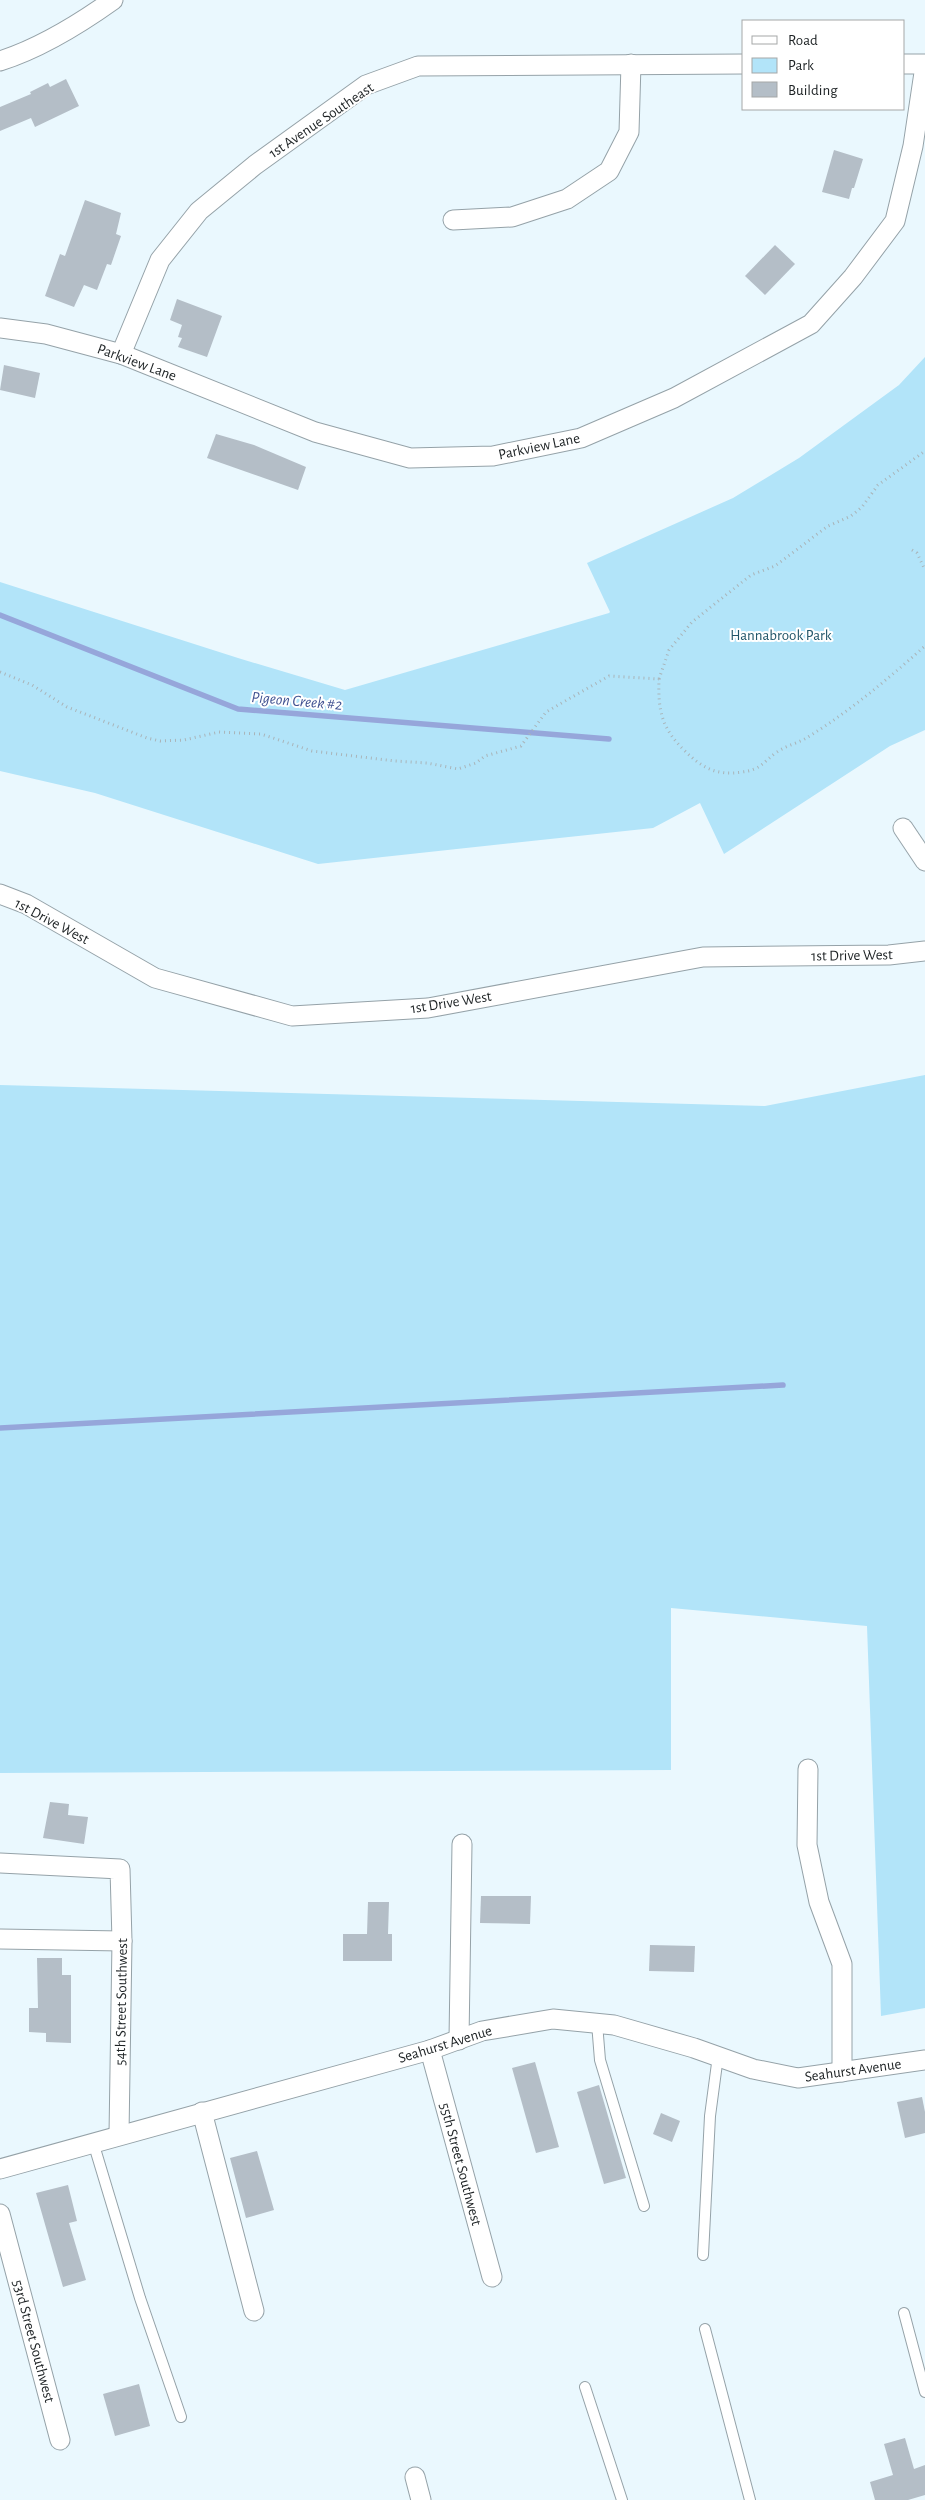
<svg xmlns="http://www.w3.org/2000/svg" width="925" height="2500" font-family="'Alegreya Sans',sans-serif">
	<style>
		.green { fill: #b2e4f9 }
		.lines { fill: none; stroke-linecap: round; stroke-linejoin: round }
		.stream { stroke: #96a6da; stroke-width: 5.5 }
		.building { fill: #b4bec7 }
		.service-casing { stroke: #95a2a8; stroke-width: 12 }
		.minor-casing { stroke: #95a2a8; stroke-width: 21 }
		.path { stroke: #a9b4b9; stroke-width: 3; stroke-dasharray: 1 4; stroke-linecap: butt }
		.service { stroke: #fff; stroke-width: 10 }
		.minor { stroke: #fff; stroke-width: 19 }
		.labels { text-anchor: middle; stroke-width: 4; stroke-linejoin: round; paint-order: stroke }
		.street-label { font-size: 15px; fill: #1d2224; stroke: #fff }
		.park-label { font-size: 15px; fill: #205569; stroke: #fff }
		.water-label { font-size: 16px; font-style: italic; fill: #405191; stroke: #fff }
	</style>
	<rect width="100%" height="100%" fill="#eaf8fe"/>
	<g class="green">
		<path d="M925,357V730L890,746L724,854L700,803L653,828L318,864L95,793L0,771V582L238,658L345,690L609,613L610,612L587,563L733,498L799,458L899,385Z"/>
		<path d="M925,1075V2008L881,2016L867,1626L671,1608V1770L0,1773V1085L765,1106Z"/>
	</g>
	<g class="lines">
		<g class="stream">
			<path d="M0,615L238,709L609,739"/>
			<path d="M0,1428L783,1385"/>
		</g>
	</g>
	<g class="building">
		<path d="M66,79L79,106L35,127L31,118L0,131V107L31,94L30,92L48,83L50,87Z"/>
		<path d="M834,150L863,159L854,188H852L849,199L822,192Z"/>
		<path d="M85,200L121,213L116,234L121,236L111,265L107,264L97,290L84,285L74,307L45,296L60,254L65,256Z"/>
		<path d="M775,245L795,264L765,295L745,276Z"/>
		<path d="M177,299L222,316L207,357L178,347L182,338L178,337L182,325L170,320Z"/>
		<path d="M4,365L40,373L35,398L0,390Z"/>
		<path d="M216,434L254,445L306,467L298,490L207,458Z"/>
		<path d="M50,1802L69,1804L68,1815L88,1817L84,1844L43,1838Z"/>
		<path d="M481,1896H531L530,1924L480,1923Z"/>
		<path d="M368,1902H389L388,1934H392V1961H343V1934H367Z"/>
		<path d="M650,1945L695,1946L694,1972L649,1971Z"/>
		<path d="M37,1958H62V1975H71V2043L46,2042V2033L29,2032V2008H38Z"/>
		<path d="M535,2062L559,2147L536,2153L512,2068Z"/>
		<path d="M599,2085L626,2178L604,2184L577,2092Z"/>
		<path d="M922,2097L925,2112V2133L905,2138L897,2102Z"/>
		<path d="M661,2113L680,2121L672,2142L653,2134Z"/>
		<path d="M257,2151L274,2210L246,2218L230,2158Z"/>
		<path d="M68,2185L77,2221L69,2223L86,2280L63,2287L36,2193Z"/>
		<path d="M139,2384L150,2426L115,2436L103,2394Z"/>
		<path d="M905,2438L914,2469L925,2465V2495L908,2500H875L870,2482L893,2475L884,2444Z"/>
	</g>
	<g class="lines">
		<defs>
			<g id="service">
				<path d="M597,2023L600,2060L644,2206"/>
				<path d="M93,2142L140,2298L181,2417"/>
				<path d="M703,2255L710,2116L718,2056"/>
				<path d="M904,2313L925,2392"/>
				<path d="M705,2329L750,2500"/>
				<path d="M585,2387L622,2500"/>
			</g>
			<g id="minor">
				<path d="M0,61C41,48 78,25 113,0"/>
				<path d="M904,64H925"/>
				<path d="M453,220L512,217L567,199L609,171L629,132L631,64"/>
				<path d="M0,328L46,334L121,354L315,432L410,458L493,456L581,438L674,398L811,324L853,277L895,221L913,146L925,66"/>
				<path d="M121,354L160,260L199,211L255,165L366,85L418,66L744,64"/>
				<path d="M903,828L925,861"/>
				<path d="M0,894L26,904L155,978L292,1016L428,1008L703,957L889,955L925,951"/>
				<path d="M808,1769L807,1845L819,1902L842,1964V2072"/>
				<path d="M0,1863L120,1869L122,1941L119,2135"/>
				<path d="M0,1939L122,1941"/>
				<path d="M459,2040L462,1844"/>
				<path d="M430,2050L492,2277"/>
				<path d="M202,2112L254,2311"/>
				<path d="M0,2169L430,2050L482,2031L553,2019L614,2025L694,2048L753,2069L798,2078L925,2060"/>
				<path d="M0,2214L60,2440"/>
				<path d="M415,2477L421,2500"/>
			</g>
		</defs>
		<use href="#service" class="service-casing"/>
		<use href="#minor" class="minor-casing"/>
		<g class="path">
			<path d="M912,550L917,553L925,570"/>
			<path d="M0,672L32,685L67,707L147,738L160,741L184,740L219,732L261,734L312,751L395,761L427,763L458,769L476,763L485,756L521,746L546,712L609,676L659,679C658,710 661,728 685,751C702,768 717,776 742,772C761,770 764,761 777,752C787,745 799,743 808,737C850,711 888,679 925,646"/>
			<path d="M659,679L669,650L692,622L751,575L775,566L828,526L851,516L862,507L878,485L925,451"/>
		</g>
		<use href="#service" class="service"/>
		<use href="#minor" class="minor"/>
	</g>
	<g class="labels">
		<g class="street-label">
			<text transform="translate(321 120) rotate(-34)" y="5">1st Avenue Southeast</text>
			<text transform="translate(137 362) rotate(20)" y="5">Parkview Lane</text>
			<text transform="translate(539 446) rotate(-12)" y="5">Parkview Lane</text>
			<text transform="translate(52 921) rotate(28)" y="5">1st Drive West</text>
			<text transform="translate(852 955) rotate(-1)" y="5">1st Drive West</text>
			<text transform="translate(451 1002) rotate(-9)" y="5">1st Drive West</text>
			<text transform="translate(121 2002) rotate(-89)" y="5">54th Street Southwest</text>
			<text transform="translate(445 2044) rotate(-17)" y="5">Seahurst Avenue</text>
			<text transform="translate(853 2070) rotate(-8)" y="5">Seahurst Avenue</text>
			<text transform="translate(461 2164) rotate(75)" y="5">55th Street Southwest</text>
			<text transform="translate(34 2341) rotate(75)" y="5">53rd Street Southwest</text>
		</g>
		<g class="park-label">
			<text x="781" y="640">Hannabrook Park</text>
		</g>
		<g class="water-label">
			<text transform="translate(297 700) rotate(5)" y="6">Pigeon Creek #2</text>
		</g>
	</g>
	<rect x="742" y="20" width="162" height="90" fill="#ffffff" stroke="#a5a7a7"/>
	<rect x="752" y="36" width="25" height="8" fill="#ffffff" stroke="#a5a7a7"/>
	<text x="788" y="45" font-size="15" fill="#1d2224">Road</text>
	<rect x="752" y="58" width="25" height="15" fill="#b2e4f9" stroke="#a5a7a7"/>
	<text x="788" y="70" font-size="15" fill="#1d2224">Park</text>
	<rect x="752" y="82" width="25" height="15" fill="#b4bec7" stroke="#a5a7a7"/>
	<text x="788" y="95" font-size="15" fill="#1d2224">Building</text>
</svg>
